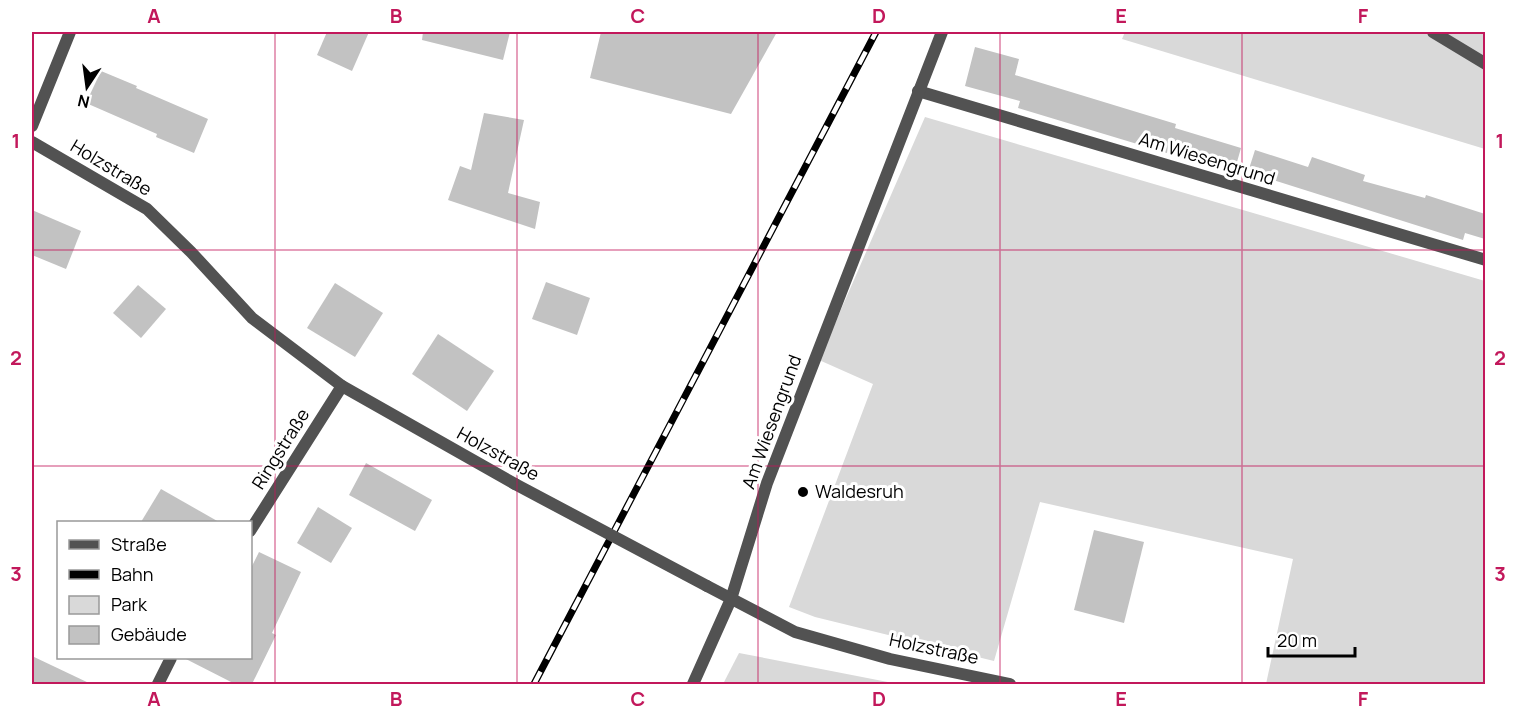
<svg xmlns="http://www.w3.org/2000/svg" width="1517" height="716" font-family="Manrope,sans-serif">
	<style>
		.green { fill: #d9d9d9 }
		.building { fill: #c2c2c2 }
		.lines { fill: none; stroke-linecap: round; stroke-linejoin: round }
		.minor { stroke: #525252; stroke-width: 12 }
		.tertiary { stroke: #525252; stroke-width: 12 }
		.rail-casing { stroke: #000; stroke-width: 7 }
		.rail { stroke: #fff; stroke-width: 4.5; stroke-dasharray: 14; stroke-linecap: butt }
		.tertiary-bridge { stroke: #525252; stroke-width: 12 }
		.grid { fill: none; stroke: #c2185b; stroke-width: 1.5; stroke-opacity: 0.55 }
		.poi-dot { fill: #000; stroke: #fff; stroke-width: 2 }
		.labels { text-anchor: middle; stroke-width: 6; stroke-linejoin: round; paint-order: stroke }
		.street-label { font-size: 18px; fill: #000; stroke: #fff }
		.poi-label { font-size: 18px; fill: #000; stroke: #fff; text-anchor: start }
		.neatline { fill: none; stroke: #c2185b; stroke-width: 2 }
		.grid-label { font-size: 20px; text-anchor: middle; font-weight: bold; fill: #c2185b }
	</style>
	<rect width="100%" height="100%" fill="#fff"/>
	<g class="green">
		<path d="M1125,32H1485V149L1122,39Z"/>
		<path d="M925,117L1485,281V684H1266L1293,559L1040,502L994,661L815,617L789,607L873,384L819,360Z"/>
		<path d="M739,653L898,684H723Z"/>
	</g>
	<g class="building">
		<path d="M327,32H369L352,71L317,55Z"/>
		<path d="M423,32H510L503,60L422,40Z"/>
		<path d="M601,32H777L731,114L590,78Z"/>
		<path d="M975,47L1019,59L1015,75L1176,124L1175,128L1241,148L1235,169L1168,148L1167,153L1018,108L1020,101L965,86Z"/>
		<path d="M101,71L137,86L136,88L208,119L194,153L156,137L157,134L86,103Z"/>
		<path d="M484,113L524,120L508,193L540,202L535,229L448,200L460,166L471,170Z"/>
		<path d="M1255,150L1308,167L1312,157L1365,175L1363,181L1425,198L1426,195L1485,214V239L1465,233L1463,240L1248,172Z"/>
		<path d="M32,210L81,231L66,269L32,255Z"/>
		<path d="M546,282L590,298L577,335L532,319Z"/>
		<path d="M335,283L383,313L355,357L307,328Z"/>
		<path d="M138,285L166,309L141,338L113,313Z"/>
		<path d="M438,334L494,371L467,411L412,374Z"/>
		<path d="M366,463L432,500L415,531L349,495Z"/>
		<path d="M161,489L219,522H141Z"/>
		<path d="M318,507L352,528L331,563L297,543Z"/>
		<path d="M1094,530L1144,542L1124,623L1074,610Z"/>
		<path d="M259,552L301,572L272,633L276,635L252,684H235L182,657H250V570Z"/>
		<path d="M32,656L91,684H32Z"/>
	</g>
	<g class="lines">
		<g class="minor">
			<path d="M1433,32L1486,64"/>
			<path d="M918,91L1486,260"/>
			<path d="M32,126L70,32"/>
			<path d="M250,531L342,386"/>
			<path d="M158,684L171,658"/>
			<path d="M693,684L731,599L767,483L942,32"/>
		</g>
		<g class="tertiary">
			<path d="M32,142L147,209L191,252L252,318L342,386L515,484"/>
			<path d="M707,586L795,632L890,659L1010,684"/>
		</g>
		<defs>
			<path id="rail" d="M534,684L876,32"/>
		</defs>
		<use href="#rail" class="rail-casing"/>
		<use href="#rail" class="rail"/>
		<path class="tertiary-bridge" d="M515,484L707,586"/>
	</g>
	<path class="grid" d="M275,32V684M517,32V684M758,32V684M1000,32V684M1242,32V684M32,250H1486M32,466H1486"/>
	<circle class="poi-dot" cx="803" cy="492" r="6"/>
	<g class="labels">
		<g class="street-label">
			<text transform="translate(1207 159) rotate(17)" y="6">Am Wiesengrund</text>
			<text transform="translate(111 168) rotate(31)" y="6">Holzstraße</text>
			<text transform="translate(772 422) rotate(-70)" y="6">Am Wiesengrund</text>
			<text transform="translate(281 449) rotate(-58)" y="6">Ringstraße</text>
			<text transform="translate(498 454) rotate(29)" y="6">Holzstraße</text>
			<text transform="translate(934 649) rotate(12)" y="6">Holzstraße</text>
		</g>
		<g class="poi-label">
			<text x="815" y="498">Waldesruh</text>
		</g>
	</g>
	<rect width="1517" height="716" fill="none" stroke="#ffffff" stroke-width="66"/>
	<rect x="57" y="521" width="195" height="138" fill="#ffffff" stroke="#999999" stroke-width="1.5"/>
	<rect x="69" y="540" width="30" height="9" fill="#525252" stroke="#999999" stroke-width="1.5"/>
	<text x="111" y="551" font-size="18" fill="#000000">Straße</text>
	<rect x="69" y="570" width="30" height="9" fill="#000000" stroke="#999999" stroke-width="1.5"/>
	<text x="111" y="581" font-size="18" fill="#000000">Bahn</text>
	<rect x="69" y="596" width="30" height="18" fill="#d9d9d9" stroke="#999999" stroke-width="1.5"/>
	<text x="111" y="611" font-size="18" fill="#000000">Park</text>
	<rect x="69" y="626" width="30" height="18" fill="#c2c2c2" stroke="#999999" stroke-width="1.5"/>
	<text x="111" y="641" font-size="18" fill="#000000">Gebäude</text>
	<g transform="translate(87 87) rotate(193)" stroke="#ffffff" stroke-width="4.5" paint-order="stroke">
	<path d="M0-4.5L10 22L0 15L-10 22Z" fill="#000000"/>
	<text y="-9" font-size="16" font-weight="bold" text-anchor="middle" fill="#000000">N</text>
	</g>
	<path d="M1268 647v9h87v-9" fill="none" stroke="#000000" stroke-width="3"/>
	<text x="1277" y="647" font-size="18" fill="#000000" stroke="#ffffff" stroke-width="4.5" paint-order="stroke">20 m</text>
	<rect x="33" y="33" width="1451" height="650" class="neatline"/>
	<g class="grid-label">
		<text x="154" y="23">A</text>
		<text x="396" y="23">B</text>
		<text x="638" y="23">C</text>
		<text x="879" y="23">D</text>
		<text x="1121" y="23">E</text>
		<text x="1363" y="23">F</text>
		<text x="16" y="148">1</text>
		<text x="1500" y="148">1</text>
		<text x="16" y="365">2</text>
		<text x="1500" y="365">2</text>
		<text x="16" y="581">3</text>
		<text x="1500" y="581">3</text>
		<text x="154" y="706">A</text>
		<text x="396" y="706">B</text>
		<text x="638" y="706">C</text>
		<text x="879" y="706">D</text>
		<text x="1121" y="706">E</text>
		<text x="1363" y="706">F</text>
	</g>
</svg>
